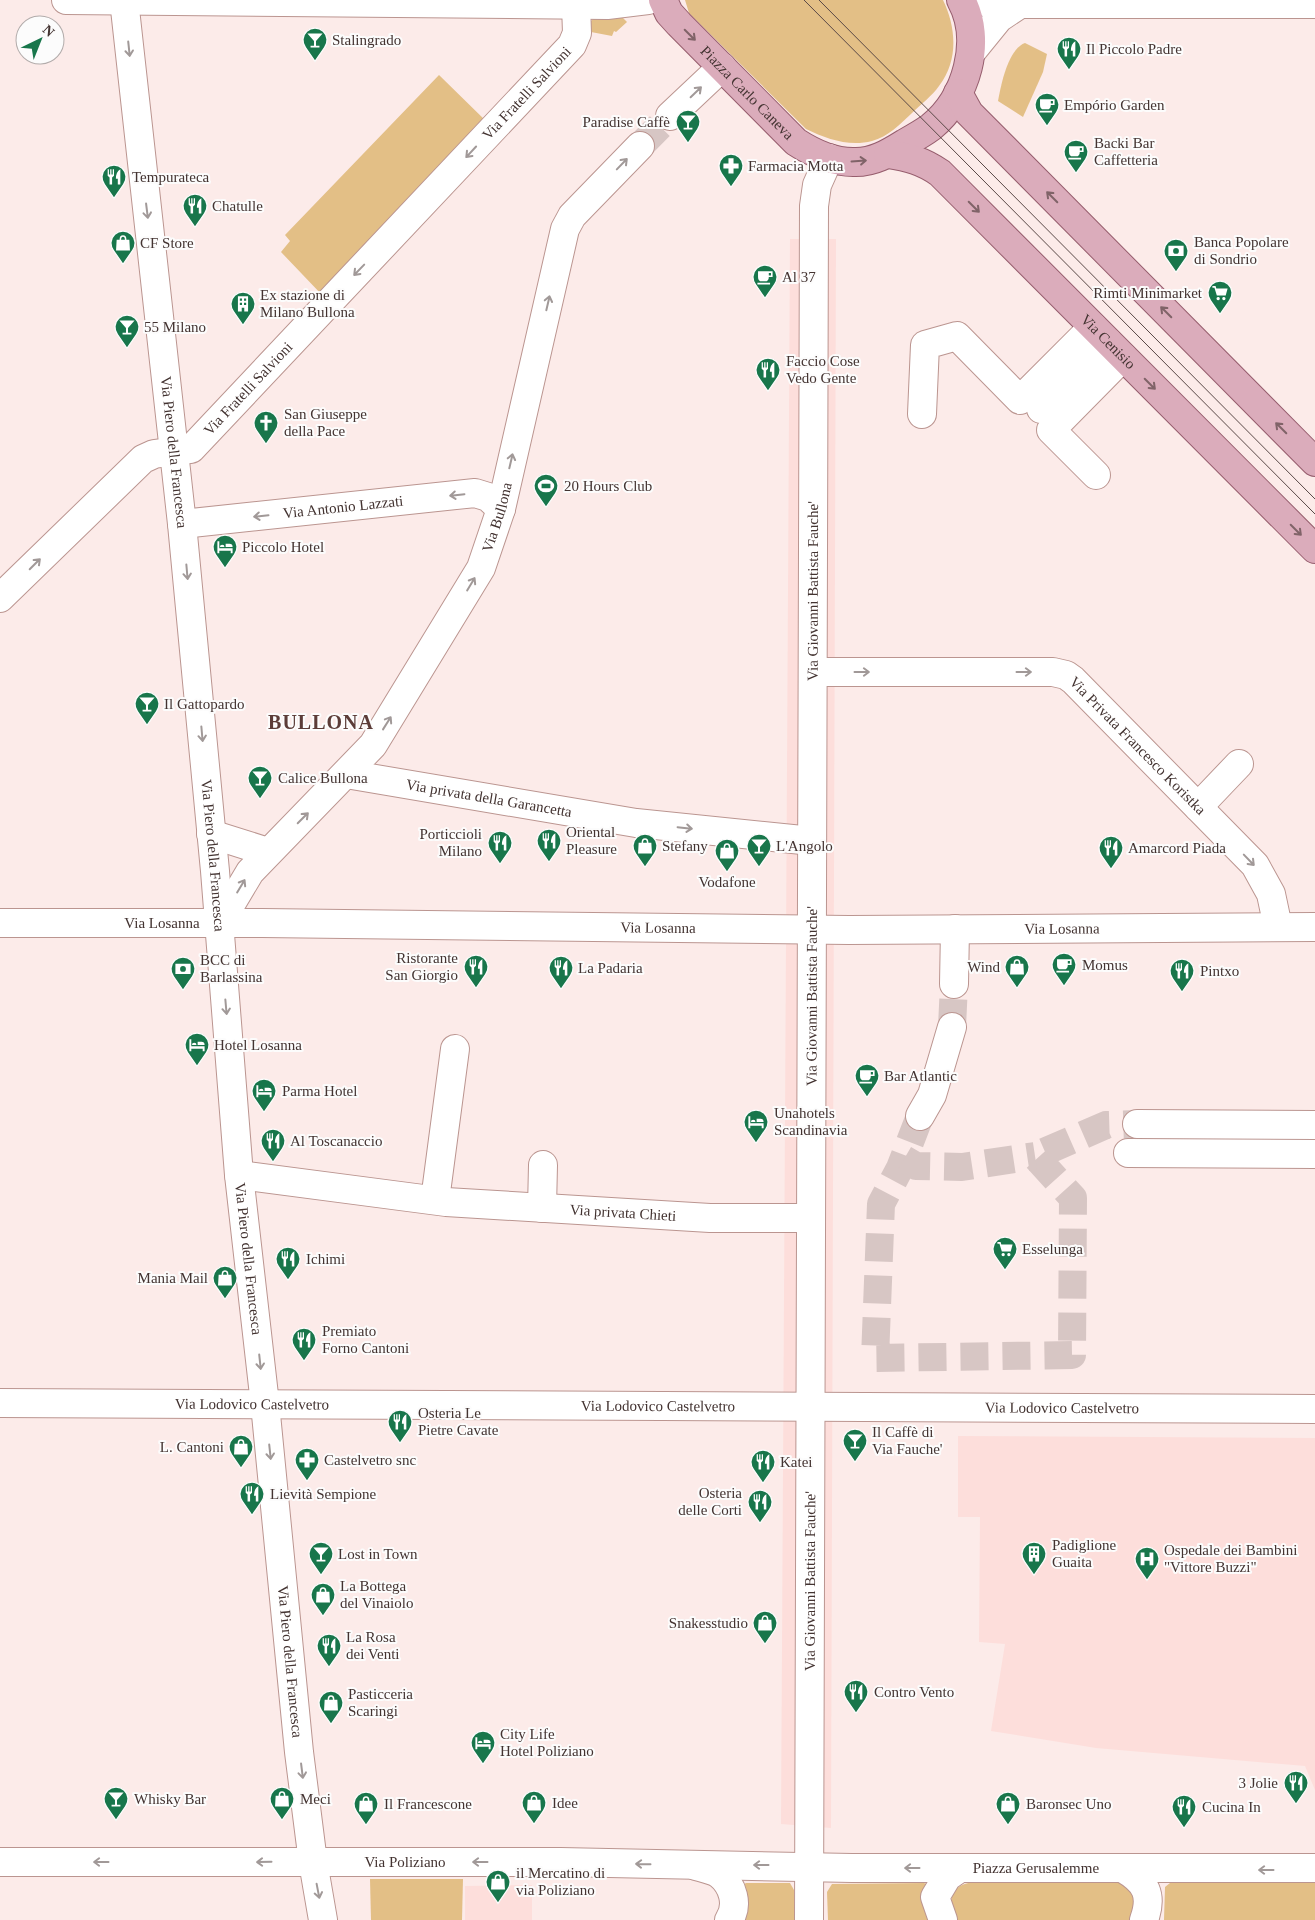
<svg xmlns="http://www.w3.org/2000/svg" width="1315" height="1920" font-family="'Times New Roman',serif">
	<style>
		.built { fill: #fddedb }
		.green { fill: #e3bf86 }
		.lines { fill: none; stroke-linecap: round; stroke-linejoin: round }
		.minor-tunnel { stroke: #d7c6c4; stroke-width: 28; stroke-dasharray: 28 14; stroke-linecap: butt }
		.minor-casing { stroke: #bb9590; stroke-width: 30 }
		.major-casing { stroke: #965d6d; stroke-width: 30 }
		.minor { stroke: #fff; stroke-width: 28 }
		.major { stroke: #dbacbb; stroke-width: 28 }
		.tram { stroke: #594846; stroke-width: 1 }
		.oneway { stroke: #806368 }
		.oneway2 { stroke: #a19998 }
		.labels { text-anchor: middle; stroke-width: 4; stroke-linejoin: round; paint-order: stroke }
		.poi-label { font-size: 15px; fill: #433331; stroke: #fcfcfc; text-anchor: start }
		.street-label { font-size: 15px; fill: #433331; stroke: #fcfcfc }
		.district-label { font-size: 20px; font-weight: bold; letter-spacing: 1px; fill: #5c3c38; stroke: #fcfcfc }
	</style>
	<rect width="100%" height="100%" fill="#fcebe9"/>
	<g class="built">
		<path d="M790,239H836L831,1828L781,1824Z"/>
		<path d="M958,1436L1315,1438V1790L1305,1766L1096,1748L991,1731L1005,1644L979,1642L980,1517H958Z"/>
		<path d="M532,1885V1920H465V1886Z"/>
	</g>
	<g class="green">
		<path d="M685,0H943C956,27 959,60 939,86C932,96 921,104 912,113C900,124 888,137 872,141C849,147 827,139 806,129L689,13Z"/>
		<path d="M594,18H623L627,22L616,32L614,31L612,36L591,32V21Z"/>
		<path d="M1025,43L1047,54L1043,72L1023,117L998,101C1001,85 1008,49 1025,43Z"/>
		<path d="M439,75L489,124L323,296L281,252L290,241L285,235Z"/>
		<path d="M370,1879H463L462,1920H371Z"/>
		<path d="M973,1882L1120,1883L1134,1887L1140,1920H954C949,1899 949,1886 973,1882Z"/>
		<path d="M1315,1882V1920H1164L1165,1887L1170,1883Z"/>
		<path d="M746,1883H790L794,1890L795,1920H739L741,1886Z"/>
		<path d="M924,1883L929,1885L931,1920H828L827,1892L832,1884Z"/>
	</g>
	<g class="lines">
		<g class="minor-tunnel">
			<path d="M640,146L670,116"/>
			<path d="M952,1027L954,984"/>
			<path d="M920,1116L900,1168L881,1204L875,1358L1072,1355L1073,1198L1035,1156L1106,1125L1137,1124"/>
			<path d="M904,1159L916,1166L962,1167L1035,1156"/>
		</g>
		<defs>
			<g id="minor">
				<path d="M66,0L607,5L648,0"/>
				<path id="s1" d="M124,0L182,524L215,871L239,1175L265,1404L299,1752L313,1862L323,1920"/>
				<path d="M981,0L990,4H1315"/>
				<path d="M973,50L999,18L1020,4"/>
				<path d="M670,116L722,67"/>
				<path d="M1041,409L1108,342"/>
				<path d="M922,414L925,345L957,336L1020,400L1093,327"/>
				<path d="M1096,475L1051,430L1123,357"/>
				<path id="s2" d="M182,524L475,493L488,497L501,509"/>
				<path id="s3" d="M0,598L143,459L154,454L191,449L572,45L577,33L576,5"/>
				<path id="s4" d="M813,672H1053L1066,675L1073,680L1255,865L1271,894L1278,927"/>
				<path id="s5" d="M346,774L636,823L812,841"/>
				<path d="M1198,807L1239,764"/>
				<path d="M211,834L268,852"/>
				<path id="s6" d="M0,923H262L849,930L1315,927"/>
				<path id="s7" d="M219,924L250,872L373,745L481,568L501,509L565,229L572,216L640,146"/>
				<path d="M954,984L955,929"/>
				<path d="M920,1116L932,1095L952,1027"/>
				<path d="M1137,1124L1315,1125"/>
				<path d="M1128,1153L1315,1154"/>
				<path id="s8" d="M239,1175L446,1202L710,1218H811"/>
				<path d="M435,1200L455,1049"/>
				<path d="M542,1208L543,1165"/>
				<path id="s9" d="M0,1403L1315,1409"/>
				<path id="s10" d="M0,1862H561L852,1868H1315"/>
				<path d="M696,1866C703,1868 713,1870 719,1874C733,1885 739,1905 729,1920"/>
				<path d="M1124,1869C1146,1882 1153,1895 1144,1920"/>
				<path id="s11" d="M809,1920L814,206L817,185L829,158"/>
				<path d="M943,1920L935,1897L947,1877L960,1868"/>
			</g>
			<g id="major">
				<path id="s12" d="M663,0L669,13L679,24L796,142C813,153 832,162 853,162C873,163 889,153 905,143C914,138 923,133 931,127C967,98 983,40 961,0"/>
				<path d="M958,93L969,113L1315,462"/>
				<path id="s13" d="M888,154C908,157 923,161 940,173L1315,549"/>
			</g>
		</defs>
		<use href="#minor" class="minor-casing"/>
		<use href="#major" class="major-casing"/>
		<use href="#minor" class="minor"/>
		<use href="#major" class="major"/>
		<g class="tram">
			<path d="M804,0L1315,514"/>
			<path d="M819,0L1315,499"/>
		</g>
	</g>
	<defs><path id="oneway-shaft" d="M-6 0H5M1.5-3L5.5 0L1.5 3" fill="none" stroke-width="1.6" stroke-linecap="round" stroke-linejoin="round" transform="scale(1.25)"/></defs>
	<g class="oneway">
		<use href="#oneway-shaft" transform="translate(690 35) rotate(45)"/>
		<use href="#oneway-shaft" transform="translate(859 161) rotate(-4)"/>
		<use href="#oneway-shaft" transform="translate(1052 197) rotate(-135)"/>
		<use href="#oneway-shaft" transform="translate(974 207) rotate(45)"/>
		<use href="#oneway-shaft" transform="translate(1166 312) rotate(-135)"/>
		<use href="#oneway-shaft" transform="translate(1150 384) rotate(45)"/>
		<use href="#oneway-shaft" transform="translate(1281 428) rotate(-135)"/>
		<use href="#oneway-shaft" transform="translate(1296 530) rotate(45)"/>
	</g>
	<g class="oneway2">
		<use href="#oneway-shaft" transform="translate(129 49) rotate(84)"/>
		<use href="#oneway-shaft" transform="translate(696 92) rotate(-44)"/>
		<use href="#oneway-shaft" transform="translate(471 152) rotate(133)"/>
		<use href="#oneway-shaft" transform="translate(622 164) rotate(-46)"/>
		<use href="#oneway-shaft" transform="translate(147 211) rotate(83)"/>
		<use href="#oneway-shaft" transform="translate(359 270) rotate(134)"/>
		<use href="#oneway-shaft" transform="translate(548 303) rotate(-77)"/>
		<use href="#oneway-shaft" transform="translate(511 461) rotate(-77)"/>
		<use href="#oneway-shaft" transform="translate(457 495) rotate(174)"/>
		<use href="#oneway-shaft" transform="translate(261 516) rotate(174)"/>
		<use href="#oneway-shaft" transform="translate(35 564) rotate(-45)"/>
		<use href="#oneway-shaft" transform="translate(187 572) rotate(85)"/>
		<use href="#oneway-shaft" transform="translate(471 584) rotate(-59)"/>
		<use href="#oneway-shaft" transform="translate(862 672)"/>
		<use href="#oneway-shaft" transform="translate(1024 672)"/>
		<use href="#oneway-shaft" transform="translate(387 723) rotate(-58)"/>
		<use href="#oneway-shaft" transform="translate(202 734) rotate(85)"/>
		<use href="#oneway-shaft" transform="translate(303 818) rotate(-45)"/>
		<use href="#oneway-shaft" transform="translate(685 828) rotate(6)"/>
		<use href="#oneway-shaft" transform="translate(1249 860) rotate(46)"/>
		<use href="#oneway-shaft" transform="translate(241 886) rotate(-59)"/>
		<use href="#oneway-shaft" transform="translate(226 1007) rotate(85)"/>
		<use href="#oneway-shaft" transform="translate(260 1362) rotate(84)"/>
		<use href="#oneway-shaft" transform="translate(270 1452) rotate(84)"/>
		<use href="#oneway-shaft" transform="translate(302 1771) rotate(83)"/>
		<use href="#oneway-shaft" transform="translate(101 1862) rotate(-180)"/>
		<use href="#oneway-shaft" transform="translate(264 1862) rotate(179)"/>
		<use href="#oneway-shaft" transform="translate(480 1862) rotate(-180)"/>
		<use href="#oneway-shaft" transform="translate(643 1864) rotate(-179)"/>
		<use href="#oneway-shaft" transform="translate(761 1865) rotate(-180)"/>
		<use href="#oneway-shaft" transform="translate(912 1868) rotate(-180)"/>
		<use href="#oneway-shaft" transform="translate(1266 1870) rotate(-180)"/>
		<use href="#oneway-shaft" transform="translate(318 1891) rotate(79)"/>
	</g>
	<defs>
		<symbol id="bar-pin" viewBox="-11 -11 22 30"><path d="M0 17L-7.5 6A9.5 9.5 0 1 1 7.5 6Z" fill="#18764b" stroke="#fcfcfc"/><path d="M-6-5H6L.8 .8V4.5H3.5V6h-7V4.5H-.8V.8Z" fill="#fff"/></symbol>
		<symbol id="restaurant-pin" viewBox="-11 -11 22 30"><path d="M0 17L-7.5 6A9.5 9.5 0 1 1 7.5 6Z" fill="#18764b" stroke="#fcfcfc"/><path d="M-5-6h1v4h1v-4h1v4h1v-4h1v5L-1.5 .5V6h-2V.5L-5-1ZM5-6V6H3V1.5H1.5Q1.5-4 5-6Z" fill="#fff"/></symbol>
		<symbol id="cafe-pin" viewBox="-11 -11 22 30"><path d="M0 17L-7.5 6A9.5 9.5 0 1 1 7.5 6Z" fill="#18764b" stroke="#fcfcfc"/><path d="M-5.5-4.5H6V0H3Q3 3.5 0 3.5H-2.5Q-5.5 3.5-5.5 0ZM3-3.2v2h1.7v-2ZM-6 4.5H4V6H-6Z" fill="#fff"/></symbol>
		<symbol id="pharmacy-pin" viewBox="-11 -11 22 30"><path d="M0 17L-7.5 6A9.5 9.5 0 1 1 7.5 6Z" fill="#18764b" stroke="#fcfcfc"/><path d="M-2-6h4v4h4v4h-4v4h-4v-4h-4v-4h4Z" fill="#fff"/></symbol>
		<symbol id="shop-pin" viewBox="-11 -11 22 30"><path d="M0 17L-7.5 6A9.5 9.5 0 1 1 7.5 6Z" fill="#18764b" stroke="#fcfcfc"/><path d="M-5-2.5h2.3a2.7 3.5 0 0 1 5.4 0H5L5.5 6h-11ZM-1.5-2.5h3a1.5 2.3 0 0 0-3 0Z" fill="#fff"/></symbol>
		<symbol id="bank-pin" viewBox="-11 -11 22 30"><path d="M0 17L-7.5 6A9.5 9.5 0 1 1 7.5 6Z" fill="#18764b" stroke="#fcfcfc"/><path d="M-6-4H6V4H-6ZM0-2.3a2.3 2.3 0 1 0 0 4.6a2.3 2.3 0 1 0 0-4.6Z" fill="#fff"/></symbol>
		<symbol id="supermarket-pin" viewBox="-11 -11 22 30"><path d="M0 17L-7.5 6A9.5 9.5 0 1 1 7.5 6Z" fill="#18764b" stroke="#fcfcfc"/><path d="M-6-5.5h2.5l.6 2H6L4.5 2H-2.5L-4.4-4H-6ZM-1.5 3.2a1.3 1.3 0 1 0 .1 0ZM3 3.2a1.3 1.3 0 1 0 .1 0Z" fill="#fff"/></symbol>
		<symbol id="building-pin" viewBox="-11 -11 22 30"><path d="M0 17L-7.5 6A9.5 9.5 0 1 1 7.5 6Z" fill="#18764b" stroke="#fcfcfc"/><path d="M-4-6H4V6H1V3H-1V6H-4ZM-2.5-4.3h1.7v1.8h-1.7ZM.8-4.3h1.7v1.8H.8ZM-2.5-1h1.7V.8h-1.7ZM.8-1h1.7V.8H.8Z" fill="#fff"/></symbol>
		<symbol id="church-pin" viewBox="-11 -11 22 30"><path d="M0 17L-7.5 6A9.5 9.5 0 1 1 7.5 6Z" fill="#18764b" stroke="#fcfcfc"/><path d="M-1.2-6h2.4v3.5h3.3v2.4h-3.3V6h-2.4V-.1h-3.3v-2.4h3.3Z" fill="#fff"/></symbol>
		<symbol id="stadium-pin" viewBox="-11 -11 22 30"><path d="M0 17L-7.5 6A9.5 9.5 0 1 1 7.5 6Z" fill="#18764b" stroke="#fcfcfc"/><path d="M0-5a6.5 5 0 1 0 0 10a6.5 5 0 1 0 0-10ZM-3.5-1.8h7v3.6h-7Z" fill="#fff"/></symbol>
		<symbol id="hotel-pin" viewBox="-11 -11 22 30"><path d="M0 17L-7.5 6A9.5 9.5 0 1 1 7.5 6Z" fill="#18764b" stroke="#fcfcfc"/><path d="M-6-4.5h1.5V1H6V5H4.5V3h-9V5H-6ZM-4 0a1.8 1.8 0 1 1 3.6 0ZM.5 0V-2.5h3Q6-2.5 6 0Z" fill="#fff"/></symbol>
		<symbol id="hospital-pin" viewBox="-11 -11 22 30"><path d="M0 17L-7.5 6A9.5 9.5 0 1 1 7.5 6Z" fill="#18764b" stroke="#fcfcfc"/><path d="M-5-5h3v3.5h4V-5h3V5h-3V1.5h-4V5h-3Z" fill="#fff"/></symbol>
	</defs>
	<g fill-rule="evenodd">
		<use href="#bar-pin" x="301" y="26" width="28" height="38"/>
		<use href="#restaurant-pin" x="1055" y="35" width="28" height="38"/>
		<use href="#cafe-pin" x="1033" y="91" width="28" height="38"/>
		<use href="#bar-pin" x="674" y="108" width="28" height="38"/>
		<use href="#cafe-pin" x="1062" y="138" width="28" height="38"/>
		<use href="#pharmacy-pin" x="717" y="152" width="28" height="38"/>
		<use href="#restaurant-pin" x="100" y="163" width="28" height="38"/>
		<use href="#restaurant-pin" x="181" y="192" width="28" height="38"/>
		<use href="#shop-pin" x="109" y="229" width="28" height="38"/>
		<use href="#bank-pin" x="1162" y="237" width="28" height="38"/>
		<use href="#cafe-pin" x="751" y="263" width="28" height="38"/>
		<use href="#supermarket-pin" x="1206" y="279" width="28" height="38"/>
		<use href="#building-pin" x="229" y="290" width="28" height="38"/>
		<use href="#bar-pin" x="113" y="313" width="28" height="38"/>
		<use href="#restaurant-pin" x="754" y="356" width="28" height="38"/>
		<use href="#church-pin" x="252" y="409" width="28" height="38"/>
		<use href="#stadium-pin" x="532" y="472" width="28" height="38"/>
		<use href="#hotel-pin" x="211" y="533" width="28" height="38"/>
		<use href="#bar-pin" x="133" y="690" width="28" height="38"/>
		<use href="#bar-pin" x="246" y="764" width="28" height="38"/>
		<use href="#restaurant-pin" x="535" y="827" width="28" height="38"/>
		<use href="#restaurant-pin" x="486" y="829" width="28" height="38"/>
		<use href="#shop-pin" x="631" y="832" width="28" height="38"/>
		<use href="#bar-pin" x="745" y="832" width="28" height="38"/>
		<use href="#restaurant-pin" x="1097" y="834" width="28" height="38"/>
		<use href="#shop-pin" x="713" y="837" width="28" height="38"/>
		<use href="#cafe-pin" x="1050" y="951" width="28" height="38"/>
		<use href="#restaurant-pin" x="462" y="953" width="28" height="38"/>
		<use href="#shop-pin" x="1003" y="953" width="28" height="38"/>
		<use href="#restaurant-pin" x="547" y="954" width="28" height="38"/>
		<use href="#bank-pin" x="169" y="955" width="28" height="38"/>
		<use href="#restaurant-pin" x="1168" y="957" width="28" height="38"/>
		<use href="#hotel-pin" x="183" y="1031" width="28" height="38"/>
		<use href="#cafe-pin" x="853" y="1062" width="28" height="38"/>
		<use href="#hotel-pin" x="250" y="1077" width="28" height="38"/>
		<use href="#hotel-pin" x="742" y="1108" width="28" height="38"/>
		<use href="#restaurant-pin" x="259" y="1127" width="28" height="38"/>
		<use href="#supermarket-pin" x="991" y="1235" width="28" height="38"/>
		<use href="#restaurant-pin" x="274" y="1245" width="28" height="38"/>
		<use href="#shop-pin" x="211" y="1264" width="28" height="38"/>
		<use href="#restaurant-pin" x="290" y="1326" width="28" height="38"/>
		<use href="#restaurant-pin" x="386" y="1408" width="28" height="38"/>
		<use href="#bar-pin" x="841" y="1427" width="28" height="38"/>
		<use href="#shop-pin" x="227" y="1433" width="28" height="38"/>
		<use href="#pharmacy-pin" x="293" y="1446" width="28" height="38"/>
		<use href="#restaurant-pin" x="749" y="1448" width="28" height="38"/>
		<use href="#restaurant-pin" x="238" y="1480" width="28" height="38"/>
		<use href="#restaurant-pin" x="746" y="1488" width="28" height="38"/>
		<use href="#bar-pin" x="307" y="1540" width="28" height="38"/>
		<use href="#building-pin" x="1020" y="1540" width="28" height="38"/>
		<use href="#hospital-pin" x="1133" y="1545" width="28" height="38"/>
		<use href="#shop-pin" x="309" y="1581" width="28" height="38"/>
		<use href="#shop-pin" x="751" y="1609" width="28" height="38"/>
		<use href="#restaurant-pin" x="315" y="1632" width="28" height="38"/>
		<use href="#restaurant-pin" x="842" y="1678" width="28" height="38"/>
		<use href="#shop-pin" x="317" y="1689" width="28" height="38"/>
		<use href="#hotel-pin" x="469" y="1729" width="28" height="38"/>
		<use href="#restaurant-pin" x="1282" y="1769" width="28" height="38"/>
		<use href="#bar-pin" x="102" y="1785" width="28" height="38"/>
		<use href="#shop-pin" x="268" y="1785" width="28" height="38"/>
		<use href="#shop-pin" x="520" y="1789" width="28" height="38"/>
		<use href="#shop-pin" x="352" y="1790" width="28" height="38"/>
		<use href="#shop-pin" x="994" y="1790" width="28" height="38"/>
		<use href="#restaurant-pin" x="1170" y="1793" width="28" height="38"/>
		<use href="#shop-pin" x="484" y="1868" width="28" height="38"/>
	</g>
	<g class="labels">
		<g class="poi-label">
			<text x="332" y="45">Stalingrado</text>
			<text x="1086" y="54">Il Piccolo Padre</text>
			<text x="1064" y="110">Empório Garden</text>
			<text x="670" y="127" text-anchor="end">Paradise Caffè</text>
			<text x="1094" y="148">Backi Bar<tspan x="1094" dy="17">Caffetteria</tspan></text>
			<text x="748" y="171">Farmacia Motta</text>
			<text x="132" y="182">Tempurateca</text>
			<text x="212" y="211">Chatulle</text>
			<text x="1194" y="247">Banca Popolare<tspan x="1194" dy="17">di Sondrio</tspan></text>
			<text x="140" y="248">CF Store</text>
			<text x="782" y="282">Al 37</text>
			<text x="1202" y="298" text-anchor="end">Rimti Minimarket</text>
			<text x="260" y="300">Ex stazione di<tspan x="260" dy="17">Milano Bullona</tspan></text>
			<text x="144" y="332">55 Milano</text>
			<text x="786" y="366">Faccio Cose<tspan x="786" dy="17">Vedo Gente</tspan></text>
			<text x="284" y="419">San Giuseppe<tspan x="284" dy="17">della Pace</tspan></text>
			<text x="564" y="491">20 Hours Club</text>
			<text x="242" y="552">Piccolo Hotel</text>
			<text x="164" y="709">Il Gattopardo</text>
			<text x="278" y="783">Calice Bullona</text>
			<text x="566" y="837">Oriental<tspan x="566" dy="17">Pleasure</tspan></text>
			<text x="482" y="839" text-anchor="end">Porticcioli<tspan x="482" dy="17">Milano</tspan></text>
			<text x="662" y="851">Stefany</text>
			<text x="776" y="851">L'Angolo</text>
			<text x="1128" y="853">Amarcord Piada</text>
			<text x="727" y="887" text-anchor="middle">Vodafone</text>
			<text x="458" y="963" text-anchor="end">Ristorante<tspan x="458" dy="17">San Giorgio</tspan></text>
			<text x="200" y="965">BCC di<tspan x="200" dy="17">Barlassina</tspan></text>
			<text x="1082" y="970">Momus</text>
			<text x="1000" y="972" text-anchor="end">Wind</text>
			<text x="578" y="973">La Padaria</text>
			<text x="1200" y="976">Pintxo</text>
			<text x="214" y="1050">Hotel Losanna</text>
			<text x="884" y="1081">Bar Atlantic</text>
			<text x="282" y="1096">Parma Hotel</text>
			<text x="774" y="1118">Unahotels<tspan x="774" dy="17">Scandinavia</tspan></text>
			<text x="290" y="1146">Al Toscanaccio</text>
			<text x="1022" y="1254">Esselunga</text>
			<text x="306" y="1264">Ichimi</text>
			<text x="208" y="1283" text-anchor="end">Mania Mail</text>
			<text x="322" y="1336">Premiato<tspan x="322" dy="17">Forno Cantoni</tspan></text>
			<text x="418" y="1418">Osteria Le<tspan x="418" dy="17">Pietre Cavate</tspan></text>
			<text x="872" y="1437">Il Caffè di<tspan x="872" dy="17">Via Fauche'</tspan></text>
			<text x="224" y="1452" text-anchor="end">L. Cantoni</text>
			<text x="324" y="1465">Castelvetro snc</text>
			<text x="780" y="1467">Katei</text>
			<text x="742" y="1498" text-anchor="end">Osteria<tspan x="742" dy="17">delle Corti</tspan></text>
			<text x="270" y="1499">Lievità Sempione</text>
			<text x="1052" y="1550">Padiglione<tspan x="1052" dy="17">Guaita</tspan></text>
			<text x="1164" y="1555">Ospedale dei Bambini<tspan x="1164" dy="17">"Vittore Buzzi"</tspan></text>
			<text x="338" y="1559">Lost in Town</text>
			<text x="340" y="1591">La Bottega<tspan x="340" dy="17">del Vinaiolo</tspan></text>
			<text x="748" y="1628" text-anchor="end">Snakesstudio</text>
			<text x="346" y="1642">La Rosa<tspan x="346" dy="17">dei Venti</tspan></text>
			<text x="874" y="1697">Contro Vento</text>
			<text x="348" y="1699">Pasticceria<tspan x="348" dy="17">Scaringi</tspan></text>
			<text x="500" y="1739">City Life<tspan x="500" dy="17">Hotel Poliziano</tspan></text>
			<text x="1278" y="1788" text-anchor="end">3 Jolie</text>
			<text x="134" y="1804">Whisky Bar</text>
			<text x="300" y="1804">Meci</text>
			<text x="552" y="1808">Idee</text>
			<text x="384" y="1809">Il Francescone</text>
			<text x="1026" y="1809">Baronsec Uno</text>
			<text x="1202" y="1812">Cucina In</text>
			<text x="516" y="1878">il Mercatino di<tspan x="516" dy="17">via Poliziano</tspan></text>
		</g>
		<g class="street-label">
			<text dy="5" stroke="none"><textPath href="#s3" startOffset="738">Via Fratelli Salvioni</textPath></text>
			<text dy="5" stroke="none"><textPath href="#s12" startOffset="126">Piazza Carlo Caneva</textPath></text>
			<text dy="5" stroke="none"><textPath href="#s13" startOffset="294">Via Cenisio</textPath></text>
			<text dy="5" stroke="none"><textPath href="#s3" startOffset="332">Via Fratelli Salvioni</textPath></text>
			<text dy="5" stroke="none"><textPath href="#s1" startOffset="455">Via Piero della Francesca</textPath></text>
			<text dy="5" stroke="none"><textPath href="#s2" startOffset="162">Via Antonio Lazzati</textPath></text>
			<text dy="5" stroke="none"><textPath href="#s7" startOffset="498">Via Bullona</textPath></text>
			<text dy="5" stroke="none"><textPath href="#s11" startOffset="1329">Via Giovanni Battista Fauche'</textPath></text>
			<text dy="5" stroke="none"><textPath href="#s4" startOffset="354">Via Privata Francesco Koristka</textPath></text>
			<text dy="5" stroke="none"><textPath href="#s5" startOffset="145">Via privata della Garancetta</textPath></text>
			<text dy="5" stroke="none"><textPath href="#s1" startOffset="860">Via Piero della Francesca</textPath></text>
			<text dy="5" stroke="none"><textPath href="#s6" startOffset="162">Via Losanna</textPath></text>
			<text dy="5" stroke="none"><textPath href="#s6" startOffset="658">Via Losanna</textPath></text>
			<text dy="5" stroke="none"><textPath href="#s6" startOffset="1062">Via Losanna</textPath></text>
			<text dy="5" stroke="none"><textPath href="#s11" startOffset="924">Via Giovanni Battista Fauche'</textPath></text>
			<text dy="5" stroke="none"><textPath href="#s8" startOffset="386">Via privata Chieti</textPath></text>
			<text dy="5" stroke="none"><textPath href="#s1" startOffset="1265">Via Piero della Francesca</textPath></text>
			<text dy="5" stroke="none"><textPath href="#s9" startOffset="252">Via Lodovico Castelvetro</textPath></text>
			<text dy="5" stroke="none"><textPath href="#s9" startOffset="658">Via Lodovico Castelvetro</textPath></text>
			<text dy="5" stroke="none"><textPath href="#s9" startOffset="1062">Via Lodovico Castelvetro</textPath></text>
			<text dy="5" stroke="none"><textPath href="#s11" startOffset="339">Via Giovanni Battista Fauche'</textPath></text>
			<text dy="5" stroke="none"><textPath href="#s1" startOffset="1670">Via Piero della Francesca</textPath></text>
			<text dy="5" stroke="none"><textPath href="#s10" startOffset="405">Via Poliziano</textPath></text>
			<text dy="5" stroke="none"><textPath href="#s10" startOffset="1036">Piazza Gerusalemme</textPath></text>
		</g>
		<g class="district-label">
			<text x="321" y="729">BULLONA</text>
		</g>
	</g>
	<g transform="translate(40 40) rotate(43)"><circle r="24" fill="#fcfcfc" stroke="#b2acab"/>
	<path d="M0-4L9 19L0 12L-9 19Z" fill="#18764b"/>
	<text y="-8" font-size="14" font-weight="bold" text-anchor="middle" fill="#433331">N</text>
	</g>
</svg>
